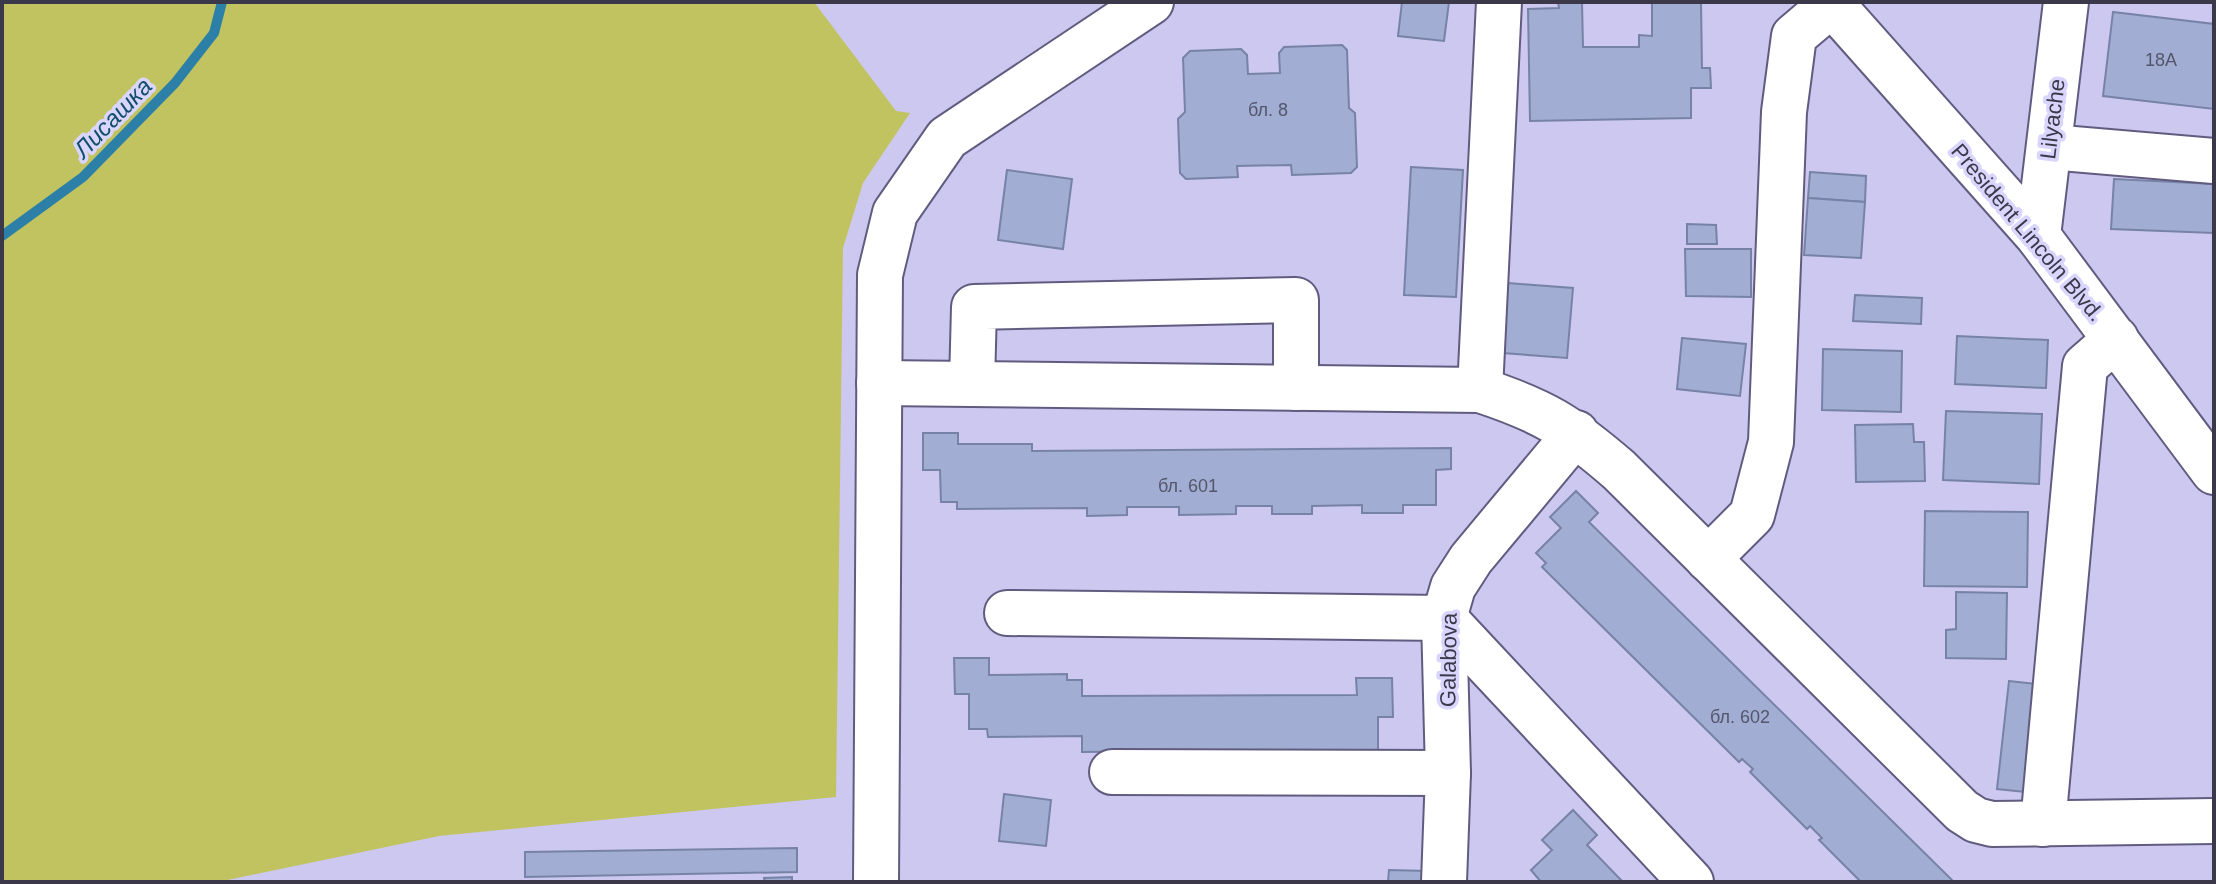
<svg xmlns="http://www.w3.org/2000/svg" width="2216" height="884" font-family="Arial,sans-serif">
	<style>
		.green { fill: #c0c360 }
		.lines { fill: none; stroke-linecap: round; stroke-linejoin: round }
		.stream { stroke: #2c80a8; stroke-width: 10 }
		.building { fill: #a1add2; stroke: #7783a6; stroke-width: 2 }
		.minor-casing { stroke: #615c7f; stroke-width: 48 }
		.minor { stroke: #fff; stroke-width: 44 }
		.labels { text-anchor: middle; stroke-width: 7; stroke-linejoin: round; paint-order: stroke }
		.number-label { font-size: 18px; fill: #54566b }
		.street-label { font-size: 22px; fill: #3b3949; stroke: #dad5fe }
		.water-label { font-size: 24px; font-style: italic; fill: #104f69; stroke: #dad5fe }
	</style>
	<rect width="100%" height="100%" fill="#cdc8f0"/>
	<path class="green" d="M2,2H814L896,111L910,113L863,183L843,248L836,797L439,836L218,882H2Z"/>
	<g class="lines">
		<path class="stream" d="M2,236L83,177L175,83L214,33L222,2"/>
	</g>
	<g class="building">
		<path d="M1402,2H1449L1444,41L1398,36Z"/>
		<path d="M1558,2H1582L1583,47H1639V35L1652,36V2L1701,3L1702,68H1710L1711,88H1691V118L1530,121L1528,9L1559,8Z"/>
		<path d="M2113,12L2214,24V109L2103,96Z"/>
		<path d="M1342,45L1347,50L1349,108L1355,113L1357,167L1351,173L1292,175L1291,165L1237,166L1238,177L1186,179L1180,173L1178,119L1185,112L1183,58L1190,51L1241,49L1247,55L1248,74L1280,73L1279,53L1284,47Z"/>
		<path d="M1411,167L1463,170L1456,297L1404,295Z"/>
		<path d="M1007,170L1072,179L1063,249L998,240Z"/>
		<path d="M1810,172L1866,176L1865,202L1808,198Z"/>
		<path d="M2114,179L2214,184V233L2111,229Z"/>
		<path d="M1808,198L1865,202L1861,258L1804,255Z"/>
		<path d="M1687,224L1716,225L1717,244H1687Z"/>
		<path d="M1685,249H1751V297L1686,296Z"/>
		<path d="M1508,283L1573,288L1567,358L1502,353Z"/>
		<path d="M1855,295L1922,298L1921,324L1853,321Z"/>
		<path d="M1957,336L2048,340L2046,388L1955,384Z"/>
		<path d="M1682,338L1746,344L1740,396L1677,389Z"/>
		<path d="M1823,349L1902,351L1901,412L1822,410Z"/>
		<path d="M1946,411L2042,414L2039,484L1943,480Z"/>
		<path d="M1913,424L1914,442H1924L1925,481L1856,482L1855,425Z"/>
		<path d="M923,433H958V444H1032V451L1451,448V469L1436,470V505H1403V513H1362V505L1312,506V514H1272V506H1236V514L1179,515V507H1127V515L1087,516V508L957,509V502H941L940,470H923Z"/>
		<path d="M1576,491L1598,513L1589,522L1954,882H1861L1819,840L1822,838L1810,826L1807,829L1750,772L1753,769L1742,759L1739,762L1542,567L1546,563L1536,553L1561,528L1550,517Z"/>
		<path d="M1925,511L2028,512L2027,587L1924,586Z"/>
		<path d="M1956,592L2007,593L2006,659L1946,658V630L1956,629Z"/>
		<path d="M954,658H989V675L1067,674V680H1082V696L1357,695L1356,678H1392L1393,717H1378V750H1367V758L1177,751L1082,752V736L988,737L987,729H969V694H955Z"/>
		<path d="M2009,681L2037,684L2025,792L1997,789Z"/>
		<path d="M1004,794L1051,800L1046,846L999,841Z"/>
		<path d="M1573,810L1597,835L1587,845L1623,882H1541L1531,870L1552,850L1542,840Z"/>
		<path d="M797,848V872L525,877V852Z"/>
		<path d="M1389,870L1427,871V882H1388Z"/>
		<path d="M792,877V882H765L764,878Z"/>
	</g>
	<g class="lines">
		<defs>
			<g id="minor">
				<path d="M1830,2L2038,236L2214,472"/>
				<path d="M2050,147L2214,161"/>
				<path d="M2038,236L2066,2"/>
				<path d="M879,383L1480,390C1544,411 1568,426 1619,470L1962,811L1976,820L1992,824L2214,821"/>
				<path d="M972,384L974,307L1296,300V388"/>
				<path d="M1480,390L1499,2"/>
				<path d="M1708,559L1752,515L1771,442L1784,112L1794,36L1832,4"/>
				<path d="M1007,613L1444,618L1691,882"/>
				<path d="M1112,772L1448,773"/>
				<path d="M2043,824L2085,366L2116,339"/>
				<path d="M876,882L880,275L895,213L947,138L1151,2"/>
				<path d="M1444,882L1448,773L1444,618L1453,587L1471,559L1576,433"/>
			</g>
		</defs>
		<use href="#minor" class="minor-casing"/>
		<use href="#minor" class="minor"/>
	</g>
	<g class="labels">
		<g class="number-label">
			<text x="2161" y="66">18A</text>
			<text x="1268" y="116">бл. 8</text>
			<text x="1188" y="492">бл. 601</text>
			<text x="1740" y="723">бл. 602</text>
		</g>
		<g class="street-label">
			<text transform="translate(2052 119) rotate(-83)" y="8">Lilyache</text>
			<text transform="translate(2028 232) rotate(50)" y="8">President Lincoln Blvd.</text>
			<text transform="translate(1448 660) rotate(-89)" y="8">Galabova</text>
		</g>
		<g class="water-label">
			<text transform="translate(113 118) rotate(-46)" y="8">Лисашка</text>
		</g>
	</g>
	<rect width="2216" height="884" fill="none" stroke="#3b3949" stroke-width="8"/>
</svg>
